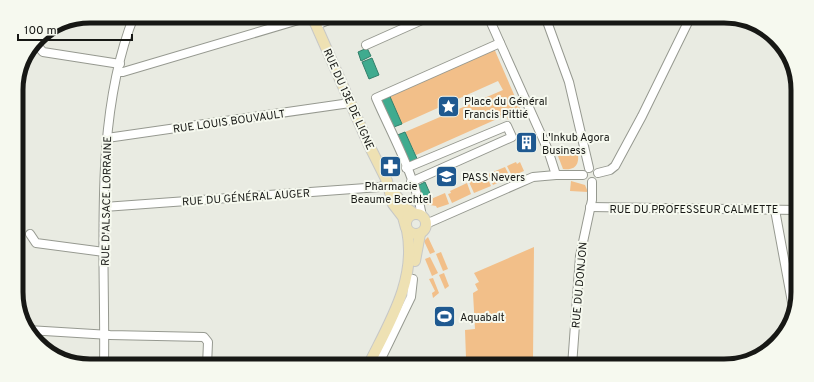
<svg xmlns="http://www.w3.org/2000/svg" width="814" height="382" font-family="Overpass,sans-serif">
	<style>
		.grass { fill: #f2bf89 }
		.water { fill: #3fab8f; stroke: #337f6a }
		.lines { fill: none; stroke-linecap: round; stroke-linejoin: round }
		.minor-casing { stroke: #969990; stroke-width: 10 }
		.major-casing { stroke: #c7c8c7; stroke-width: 12 }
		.minor { stroke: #fff; stroke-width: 8 }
		.major { stroke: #eee1b3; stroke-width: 10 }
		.labels { text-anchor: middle; stroke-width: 4; stroke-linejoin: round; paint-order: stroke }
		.street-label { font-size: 11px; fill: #171815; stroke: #f6f9ef }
		.poi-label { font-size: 11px; fill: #171815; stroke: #f6f9ef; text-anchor: start }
		.rim { fill: none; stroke: #171815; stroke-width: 5 }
	</style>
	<rect width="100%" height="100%" fill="#e9ebe2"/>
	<g class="grass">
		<path d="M493,46L522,113L508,120L506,115L416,155L405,132L503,90L498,81L402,124L388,92Z"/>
		<path d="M577,149C580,161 578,171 563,169L558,156Z"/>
		<path d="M516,162L517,164L520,162L524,171L512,176L507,166Z"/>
		<path d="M505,167L510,177L493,185L488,174Z"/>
		<path d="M482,177L483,178L487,177L491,186L474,193L469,182Z"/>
		<path d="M571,181L585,185L588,192L570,191Z"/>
		<path d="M467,183L471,194L452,203L448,194L451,193L450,191Z"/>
		<path d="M445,193L449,204L437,208L436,206L424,204V202Z"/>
		<path d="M428,237L435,252L430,254L424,241Z"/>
		<path d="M534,247L533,361L528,366H488L487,363L461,365V359L466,358L465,330L475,329L473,293L478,290L475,284L479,282L474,273Z"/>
		<path d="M441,252L448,269L443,271L436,254Z"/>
		<path d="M430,257L438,273L432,276L425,259Z"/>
		<path d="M444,273L449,286L445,289L439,275Z"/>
		<path d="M433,278L439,293L433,298L432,293L435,291L429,279Z"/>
	</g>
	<g class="water">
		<path d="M367,48L371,56L361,61L358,52Z"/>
		<path d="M372,58L379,75L369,79L362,62Z"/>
		<path d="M388,92L402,124L391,128L378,97Z"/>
		<path d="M405,132L419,163L408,167L395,136Z"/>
		<path d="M425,182L432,198L424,202L417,186Z"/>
	</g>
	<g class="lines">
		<defs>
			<g id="minor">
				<path d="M488,16L548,150L556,175"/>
				<path d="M545,16L569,82L589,168"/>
				<path d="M316,25L339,16"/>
				<path d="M35,43L43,52L120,64"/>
				<path d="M366,45L431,16"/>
				<path d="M118,72H123L312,16"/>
				<path d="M107,138L350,103"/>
				<path d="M406,168L507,126L512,137L411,182"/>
				<path d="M598,173L610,170L615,166L642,116L691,16"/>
				<path d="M104,207L380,187L388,184"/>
				<path d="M590,207L798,210"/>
				<path d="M775,210L794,313"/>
				<path d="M422,216C415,175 392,135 376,98L500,43"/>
				<path d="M426,224L533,177L556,175H583"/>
				<path d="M30,234L36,243L104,252"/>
				<path d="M28,330L110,335L204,337L208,342L207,366"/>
				<path d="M104,366C106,254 92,121 134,16"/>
				<path d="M375,366L379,363L411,297L413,279"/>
				<path d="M572,366L580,256L592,200V182"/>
			</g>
			<g id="major">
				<path d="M312,16L369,145L387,181L393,204L403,217L406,228"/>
				<path d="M391,189L405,207L415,214"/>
				<circle cx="416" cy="224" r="10"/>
				<path d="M415,261L420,234"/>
				<path d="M368,366C389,323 417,280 407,230"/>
			</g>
		</defs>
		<use href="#minor" class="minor-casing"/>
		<use href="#major" class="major-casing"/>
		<use href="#minor" class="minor"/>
		<use href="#major" class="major"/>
	</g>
	<defs>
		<symbol id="sight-square" viewBox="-11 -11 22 22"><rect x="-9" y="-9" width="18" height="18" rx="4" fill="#1f5990" stroke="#f6f9ef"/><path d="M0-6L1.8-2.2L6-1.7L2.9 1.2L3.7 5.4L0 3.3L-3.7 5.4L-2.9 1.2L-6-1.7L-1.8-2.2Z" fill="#fff"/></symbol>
		<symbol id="building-square" viewBox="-11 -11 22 22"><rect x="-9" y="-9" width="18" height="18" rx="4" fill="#1f5990" stroke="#f6f9ef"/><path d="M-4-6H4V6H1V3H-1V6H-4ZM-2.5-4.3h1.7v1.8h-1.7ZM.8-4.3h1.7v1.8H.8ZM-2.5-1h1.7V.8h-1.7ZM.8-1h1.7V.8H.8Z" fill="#fff"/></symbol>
		<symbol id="pharmacy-square" viewBox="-11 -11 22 22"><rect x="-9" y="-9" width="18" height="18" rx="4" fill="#1f5990" stroke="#f6f9ef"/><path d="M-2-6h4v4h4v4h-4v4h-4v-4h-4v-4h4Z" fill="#fff"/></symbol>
		<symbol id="university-square" viewBox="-11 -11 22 22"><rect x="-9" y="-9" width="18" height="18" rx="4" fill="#1f5990" stroke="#f6f9ef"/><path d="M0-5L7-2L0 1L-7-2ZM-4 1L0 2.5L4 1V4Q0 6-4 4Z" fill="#fff"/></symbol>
		<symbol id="stadium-square" viewBox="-11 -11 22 22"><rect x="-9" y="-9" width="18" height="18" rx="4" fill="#1f5990" stroke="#f6f9ef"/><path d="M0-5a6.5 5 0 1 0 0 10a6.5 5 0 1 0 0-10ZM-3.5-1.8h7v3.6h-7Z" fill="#fff"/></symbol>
	</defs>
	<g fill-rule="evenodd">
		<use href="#sight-square" x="436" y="94" width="25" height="25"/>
		<use href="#building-square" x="514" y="130" width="25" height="25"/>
		<use href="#pharmacy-square" x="378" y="154" width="25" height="25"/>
		<use href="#university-square" x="434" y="164" width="25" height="25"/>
		<use href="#stadium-square" x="432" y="304" width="25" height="25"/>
	</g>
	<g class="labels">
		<g class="street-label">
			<text transform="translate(349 99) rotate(66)" y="4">RUE DU 13E DE LIGNE</text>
			<text transform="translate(229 121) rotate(-8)" y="4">RUE LOUIS BOUVAULT</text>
			<text transform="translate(246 197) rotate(-4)" y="4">RUE DU GÉNÉRAL AUGER</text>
			<text transform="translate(106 201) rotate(-89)" y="4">RUE D'ALSACE LORRAINE</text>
			<text x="694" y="213">RUE DU PROFESSEUR CALMETTE</text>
			<text transform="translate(579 285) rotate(-85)" y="4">RUE DU DONJON</text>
		</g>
		<g class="poi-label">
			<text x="464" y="105">Place du Général<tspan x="464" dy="13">Francis Pittié</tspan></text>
			<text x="542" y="141">L'Inkub Agora<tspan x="542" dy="13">Business</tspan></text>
			<text x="462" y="181">PASS Nevers</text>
			<text x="391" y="190" text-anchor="middle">Pharmacie<tspan x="391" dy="13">Beaume Bechtel</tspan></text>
			<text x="460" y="321">Aquabalt</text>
		</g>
	</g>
	<path d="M0 0H814V382H0ZM90 23H724A67 67 0 0 1 791 90V292A67 67 0 0 1 724 359H90A67 67 0 0 1 23 292V90A67 67 0 0 1 90 23Z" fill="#f6f9ef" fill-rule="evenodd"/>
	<path class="rim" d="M90 23H724A67 67 0 0 1 791 90V292A67 67 0 0 1 724 359H90A67 67 0 0 1 23 292V90A67 67 0 0 1 90 23Z"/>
	<path d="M18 34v6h114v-6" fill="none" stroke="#171815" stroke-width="2"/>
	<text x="24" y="34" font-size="12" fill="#171815" stroke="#f6f9ef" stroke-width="3" paint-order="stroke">100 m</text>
</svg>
